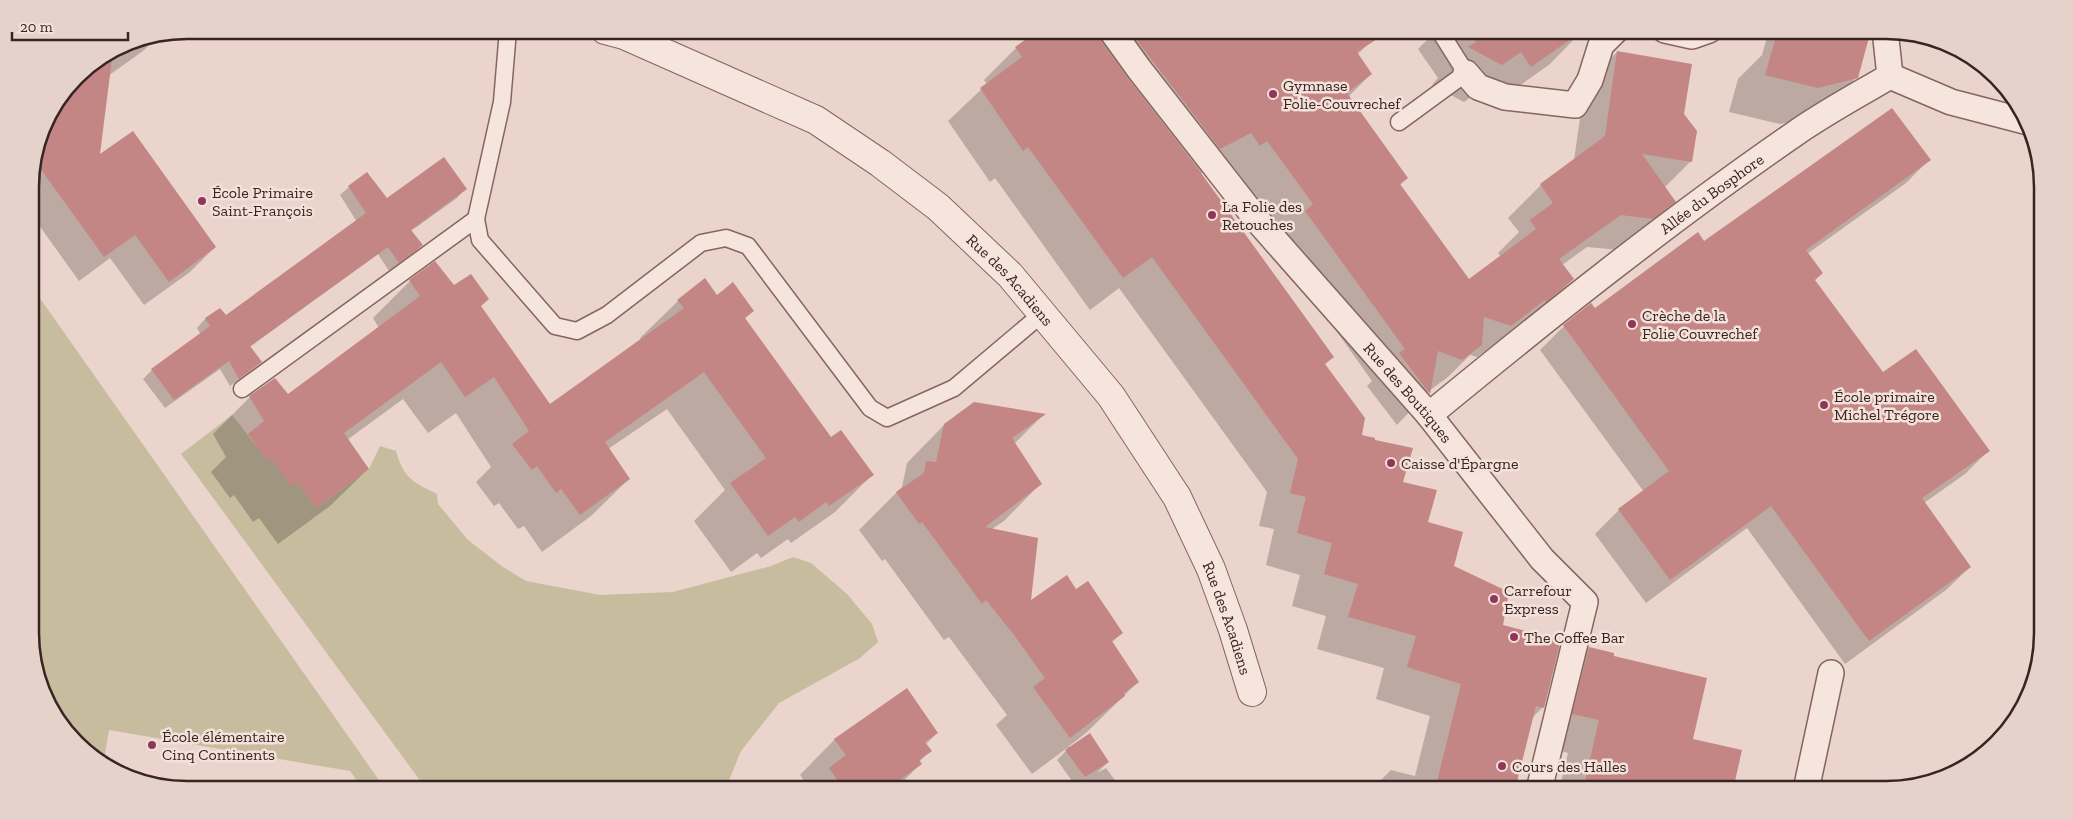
<svg xmlns="http://www.w3.org/2000/svg" width="2073" height="820" font-family="'Zilla Slab',serif">
	<style>
		.green { fill: #c8bc9f }
		.shadow { fill: #0003 }
		.building { fill: #c48685 }
		.lines { fill: none; stroke-linecap: round; stroke-linejoin: round }
		.service-casing { stroke: #866561; stroke-width: 19 }
		.pedestrian-casing { stroke: #866561; stroke-width: 28 }
		.minor-casing { stroke: #866561; stroke-width: 30 }
		.service { stroke: #f6e5dd; stroke-width: 16 }
		.pedestrian { stroke: #f6e5dd; stroke-width: 25 }
		.minor { stroke: #f6e5dd; stroke-width: 28 }
		.poi-dot { fill: #8e375b; stroke: #f3e1da; stroke-width: 2 }
		.labels { text-anchor: middle; stroke-width: 5; stroke-linejoin: round; paint-order: stroke }
		.poi-label { font-size: 16px; fill: #382422; stroke: #f3e1da; text-anchor: start }
		.street-label { font-size: 16px; fill: #382422; stroke: #f3e1da }
		.rim { fill: none; stroke: #382422; stroke-width: 2.5 }
	</style>
	<rect width="100%" height="100%" fill="#ead4cb"/>
	<g class="green">
		<path d="M31,286L56,321L386,790H364L350,771L109,730L104,760L69,736L33,663Z"/>
		<path d="M232,415L268,461L272,459L297,482L316,508L369,469L380,446L396,451C404,479 413,482 437,494L438,504L468,540L503,567L526,581L600,595L673,592L771,566L793,557L811,563L847,594L872,624L878,642L860,658L779,703L741,751L725,790H427L181,454Z"/>
	</g>
	<g class="shadow">
		<path d="M1040,30H1360L1369,43L1357,55L1371,74L1348,97L1407,178L1400,185L1468,280L1501,257L1498,253L1519,232L1508,218L1541,185L1574,160L1585,84L1617,52L1682,115L1690,162L1664,188L1674,202L1642,234L1620,250L1587,247L1562,265L1573,279L1540,312L1477,357L1470,355L1448,377L1429,391L1397,425L1367,386L1372,381L1218,165L1200,174L1332,357L1324,365L1361,436L1402,483L1453,567L1501,626L1543,707L1532,718L1514,790H1371L1391,770L1415,776L1430,716L1376,699L1384,668L1317,649L1326,616L1292,606L1300,575L1266,565L1274,529L1259,526L1267,492L1119,288L1090,310L995,178L990,182L948,121L987,84L984,80L1016,48Z"/>
		<path d="M1437,30H1583L1550,64L1494,104L1483,88L1464,102L1432,85L1438,78L1418,49Z"/>
		<path d="M1769,30H1870L1856,78L1818,116L1780,124L1729,112L1738,79L1762,55Z"/>
		<path d="M159,36L143,51L108,76L99,157L215,247L190,272L144,305L110,258L79,281L31,214L30,177L46,117L83,69L127,42Z"/>
		<path d="M1985,71L2002,82L1996,87Z"/>
		<path d="M1929,160L1906,183L1807,254L1814,280L1882,374L1988,451L1965,474L1924,503L1970,567L1946,590L1845,664L1747,528L1646,603L1595,534L1619,510L1644,492L1540,350L1564,326L1591,304L1595,310L1704,243Z"/>
		<path d="M349,187L387,200L465,189L457,198L411,231L422,245L413,254L389,271L378,254L250,347L261,362L230,386L220,369L165,408L143,379L152,370L201,335L197,328L205,319L225,317L357,222L340,195Z"/>
		<path d="M410,281L454,287L480,307L550,406L642,340L640,338L678,301L717,297L752,311L744,319L830,439L872,475L835,512L791,543L788,539L761,558L757,553L731,572L694,521L725,490L667,409L608,449L629,479L591,516L542,552L524,526L518,529L499,503L494,506L476,482L491,467L456,413L428,433L403,399L347,440L368,469L330,506L278,544L259,518L253,522L234,495L230,498L211,472L226,457L213,434L250,397L287,396L379,328L373,318Z"/>
		<path d="M1043,415L1014,444L1041,483L1004,521L992,529L1030,602L1076,591L1122,633L1112,642L1138,682L1086,733L1068,747L1108,762L1097,773L1106,768L1122,790H1074L1082,782L1075,785L1057,760L1068,749L1067,748L1032,774L996,725L1007,715L949,637L944,640L885,559L882,561L859,530L902,487L907,463L944,425Z"/>
		<path d="M1589,648L1612,657L1691,740L1731,790H1559L1568,753L1541,746L1557,681Z"/>
		<path d="M937,733L925,745L930,751L919,762L920,764L895,790H809L810,789L800,775L835,739Z"/>
	</g>
	<g class="building">
		<path d="M1039,30H1097L1099,38L1127,77L1193,162L1334,357L1325,364L1365,418L1362,435L1375,438V440L1413,448L1403,482L1437,490L1428,522L1463,532L1454,566L1509,592L1503,625L1561,640L1544,708L1536,706L1515,790H1435L1461,684L1407,667L1416,636L1348,617L1358,584L1324,574L1332,543L1297,533L1306,497L1290,493L1298,459L1152,257L1123,278L1028,147L1023,151L980,88L1022,57L1015,47Z"/>
		<path d="M1129,30H1391L1357,52L1372,74L1347,93L1408,178L1400,184L1469,279L1536,229L1530,220L1553,203L1540,184L1605,136L1617,51L1692,64L1684,114L1697,131L1692,162L1642,154L1676,202L1653,219L1621,215L1559,259L1574,279L1546,302L1545,300L1511,326L1484,317L1482,345L1462,360L1438,351L1430,394L1399,353L1405,349L1305,211L1313,204L1267,141L1260,146L1251,133L1220,149Z"/>
		<path d="M1468,30H1584L1531,67L1521,52L1502,65L1468,47L1476,42Z"/>
		<path d="M1794,30H1871L1858,78L1818,88L1765,75L1775,40Z"/>
		<path d="M113,51L100,154L133,131L216,247L169,282L135,235L104,257L35,161L46,117L83,69Z"/>
		<path d="M1892,108L1931,160L1806,250L1823,273L1815,280L1883,372L1916,349L1990,451L1922,498L1971,567L1869,641L1771,506L1670,580L1618,509L1669,471L1563,325L1591,303L1595,308L1698,232L1704,241Z"/>
		<path d="M444,157L467,189L411,230L423,245L399,263L388,247L250,346L262,362L239,379L229,361L174,400L151,369L210,326L205,318L220,308L226,315L366,213L348,186L367,172L387,198Z"/>
		<path d="M435,261L454,285L471,274L489,299L481,306L550,404L684,308L677,300L705,278L717,295L733,282L754,311L745,318L831,437L841,430L874,475L829,506L826,502L799,522L795,517L768,536L730,483L766,458L704,372L605,442L630,479L580,515L561,489L556,493L537,466L532,470L512,444L529,431L494,377L465,397L441,362L344,433L369,469L316,508L297,482L291,486L272,459L268,462L248,434L264,421L249,396L275,378L288,394L420,296L409,280Z"/>
		<path d="M974,402L1046,414L1012,438L1042,484L985,527L1038,538L1031,600L1067,575L1076,589L1088,581L1123,633L1112,641L1139,682L1124,693L1125,696L1070,738L1033,687L1045,678L1014,635L986,600L982,604L922,522L919,524L896,492L924,473L926,461L936,462L944,424Z"/>
		<path d="M1589,647L1614,653V656L1707,678L1693,739L1742,750L1733,790H1583L1599,720L1572,714Z"/>
		<path d="M907,688L938,733L925,742L932,751L919,760L922,764L886,790H844L829,768L846,755L834,739Z"/>
		<path d="M1090,733L1109,762L1085,777L1065,750Z"/>
	</g>
	<g class="lines">
		<defs>
			<g id="service">
				<path d="M1399,122L1466,73L1439,30"/>
				<path d="M476,219L480,240L555,326L577,331L607,315L701,243L726,238L748,246L870,408L887,418L954,388L1043,313"/>
				<path d="M242,389L476,219L502,102L508,30"/>
			</g>
			<g id="pedestrian">
				<path id="s1" d="M1111,30L1139,69L1257,220L1429,415L1542,559L1585,602L1539,790"/>
				<path d="M1665,30L1692,36L1709,30"/>
				<path d="M1885,30L1890,76"/>
				<path d="M1466,73L1478,87L1505,97L1575,105L1590,80L1601,45L1616,30"/>
				<path d="M1890,76L1951,102L2028,122"/>
				<path id="s2" d="M1429,415C1547,318 1667,222 1793,135C1824,113 1858,95 1890,76"/>
				<path d="M1806,790L1831,673"/>
			</g>
			<g id="minor">
				<path id="s3" d="M605,30L624,35L816,120L880,163L938,207L1010,275L1111,396L1177,497L1211,569L1233,630L1252,692"/>
			</g>
		</defs>
		<use href="#service" class="service-casing"/>
		<use href="#pedestrian" class="pedestrian-casing"/>
		<use href="#minor" class="minor-casing"/>
		<use href="#service" class="service"/>
		<use href="#pedestrian" class="pedestrian"/>
		<use href="#minor" class="minor"/>
	</g>
	<g class="poi-dot">
		<circle cx="1273" cy="94" r="5"/>
		<circle cx="202" cy="201" r="5"/>
		<circle cx="1212" cy="215" r="5"/>
		<circle cx="1632" cy="324" r="5"/>
		<circle cx="1824" cy="405" r="5"/>
		<circle cx="1391" cy="463" r="5"/>
		<circle cx="1494" cy="599" r="5"/>
		<circle cx="1514" cy="637" r="5"/>
		<circle cx="152" cy="745" r="5"/>
		<circle cx="1502" cy="766" r="5"/>
	</g>
	<g class="labels">
		<g class="poi-label">
			<text x="1283" y="91">Gymnase<tspan x="1283" dy="18">Folie-Couvrechef</tspan></text>
			<text x="212" y="198">École Primaire<tspan x="212" dy="18">Saint-François</tspan></text>
			<text x="1222" y="212">La Folie des<tspan x="1222" dy="18">Retouches</tspan></text>
			<text x="1642" y="321">Crèche de la<tspan x="1642" dy="18">Folie Couvrechef</tspan></text>
			<text x="1834" y="402">École primaire<tspan x="1834" dy="18">Michel Trégore</tspan></text>
			<text x="1401" y="469">Caisse d'Épargne</text>
			<text x="1504" y="596">Carrefour<tspan x="1504" dy="18">Express</tspan></text>
			<text x="1524" y="643">The Coffee Bar</text>
			<text x="162" y="742">École élémentaire<tspan x="162" dy="18">Cinq Continents</tspan></text>
			<text x="1512" y="772">Cours des Halles</text>
		</g>
		<g class="street-label">
			<text dy="6" stroke="none"><textPath href="#s2" startOffset="359">Allée du Bosphore</textPath></text>
			<text dy="6" stroke="none"><textPath href="#s3" startOffset="482">Rue des Acadiens</textPath></text>
			<text dy="6" stroke="none"><textPath href="#s1" startOffset="469">Rue des Boutiques</textPath></text>
			<text dy="6" stroke="none"><textPath href="#s3" startOffset="888">Rue des Acadiens</textPath></text>
		</g>
	</g>
	<path d="M0 0H2073V820H0ZM187 39H1886A148 148 0 0 1 2034 187V633A148 148 0 0 1 1886 781H187A148 148 0 0 1 39 633V187A148 148 0 0 1 187 39Z" fill="#e4d2cb" fill-rule="evenodd"/>
	<path class="rim" d="M187 39H1886A148 148 0 0 1 2034 187V633A148 148 0 0 1 1886 781H187A148 148 0 0 1 39 633V187A148 148 0 0 1 187 39Z"/>
	<path d="M12 32v8h116v-8" fill="none" stroke="#382422" stroke-width="2.5"/>
	<text x="20" y="32" font-size="15" fill="#382422" stroke="#f3e1da" stroke-width="4" paint-order="stroke">20 m</text>
</svg>
